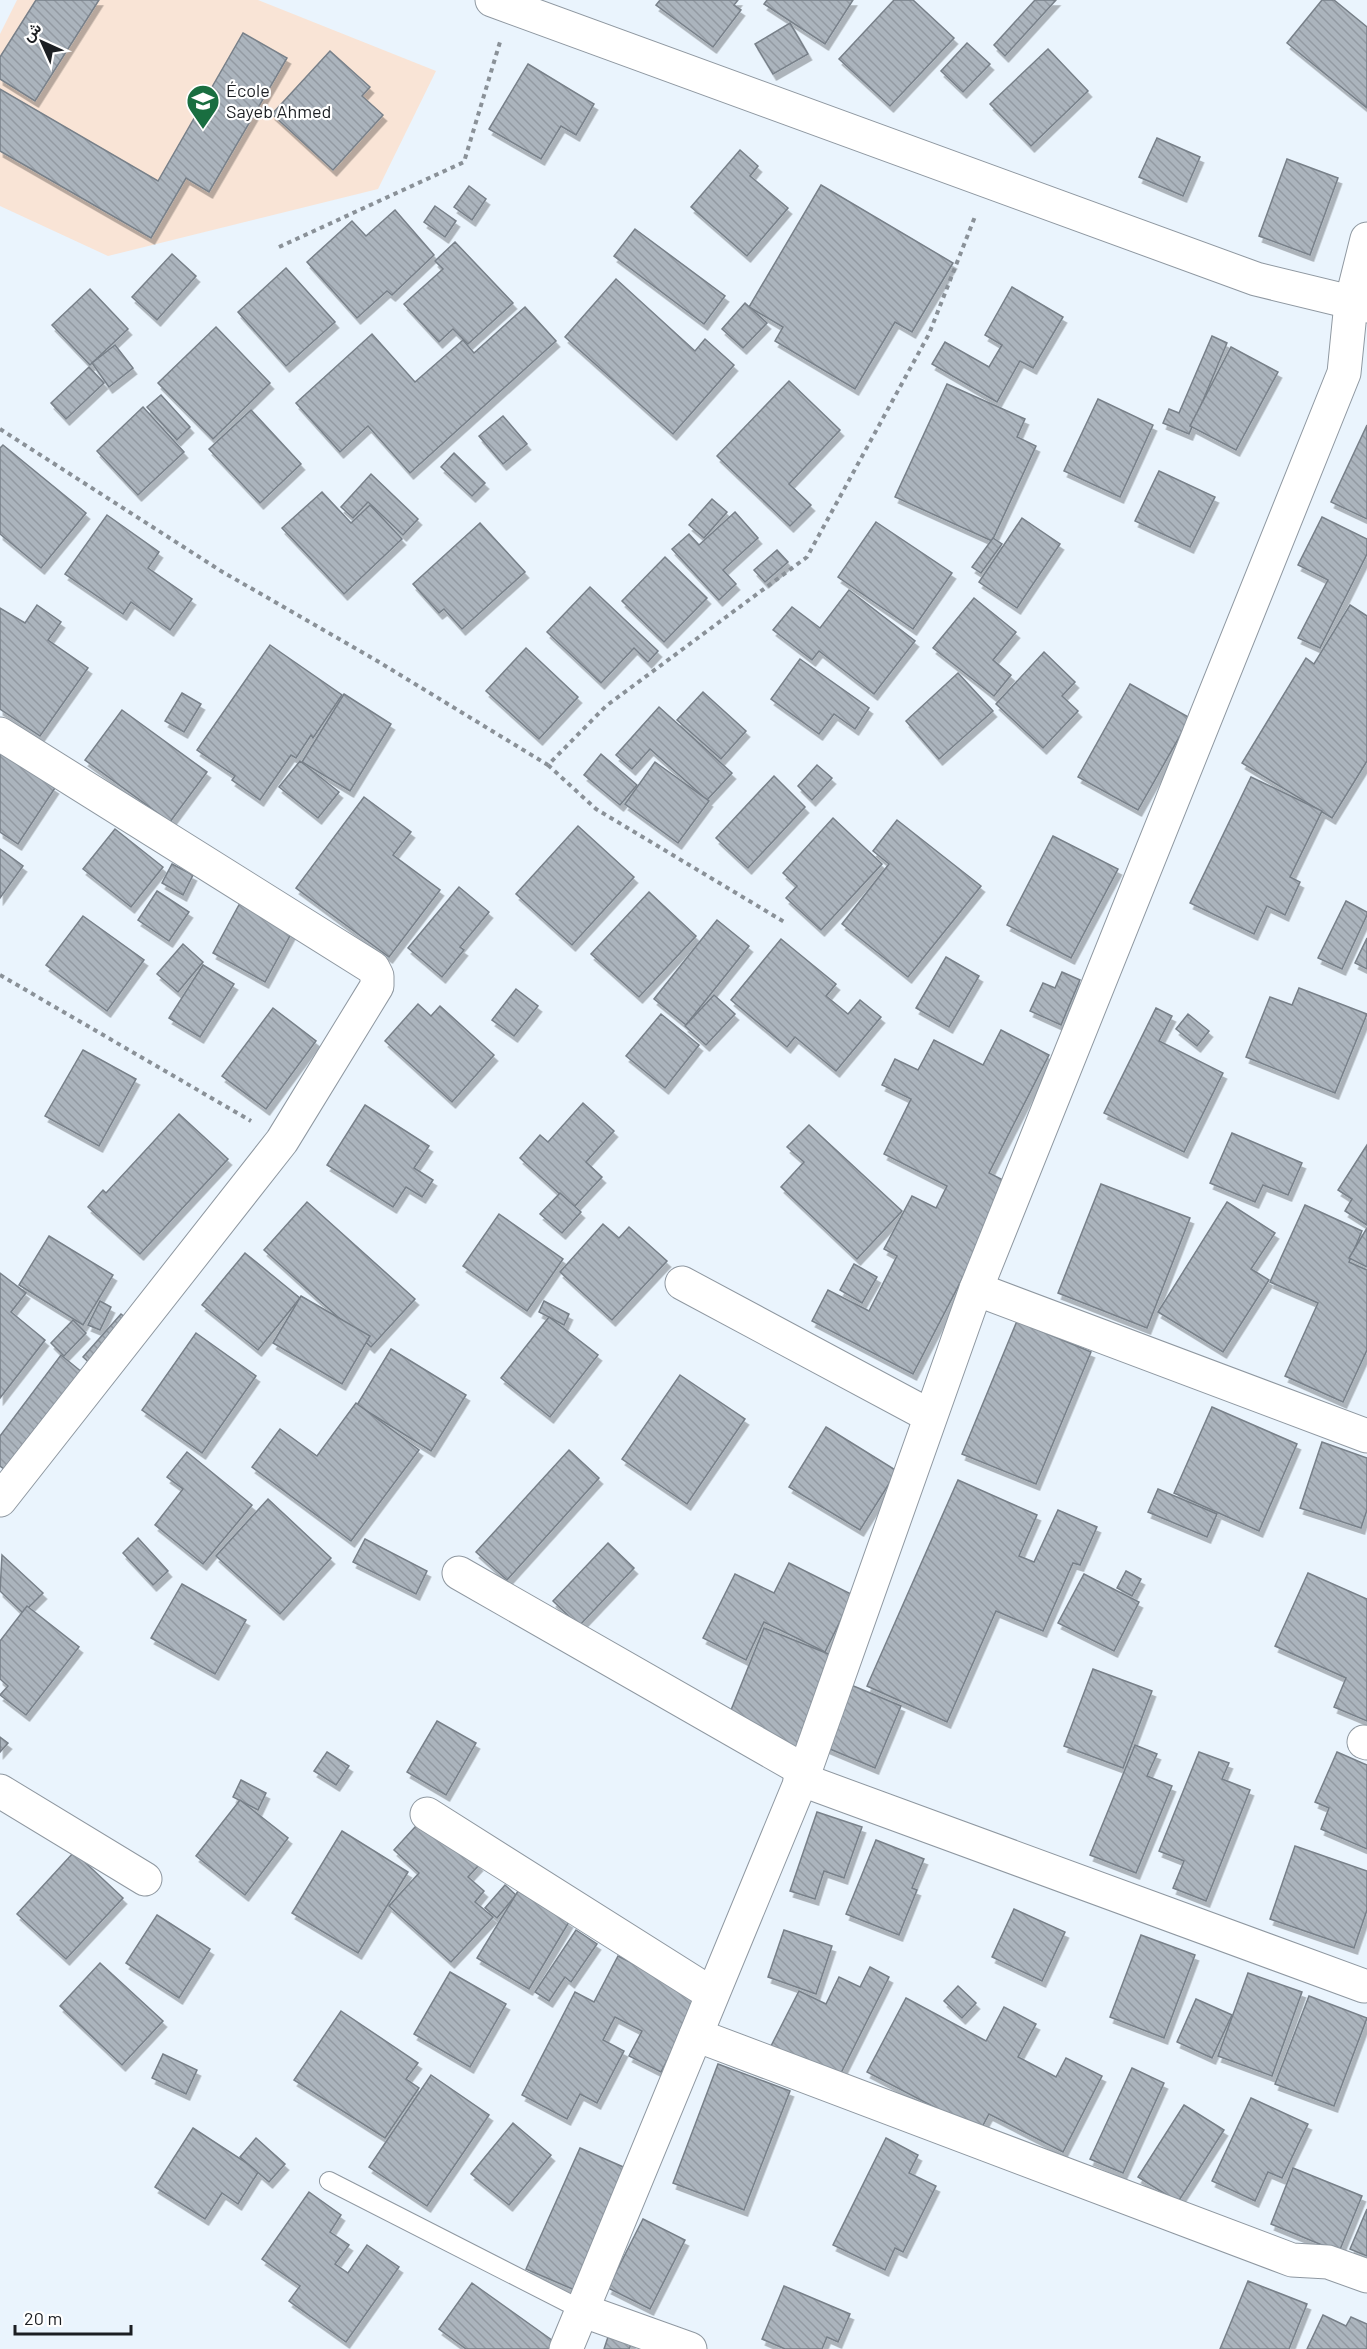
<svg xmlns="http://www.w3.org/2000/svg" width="1367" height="2349" font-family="Barlow,Vazirmatn,sans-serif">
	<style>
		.education { fill: #f9e4d6 }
		.building { fill: url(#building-back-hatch); stroke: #788089; stroke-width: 1.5; filter: url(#shadow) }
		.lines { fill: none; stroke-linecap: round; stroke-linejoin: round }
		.service-casing { stroke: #8f98a1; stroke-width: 20 }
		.minor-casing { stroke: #8f98a1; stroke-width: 35 }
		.tertiary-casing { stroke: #8f98a1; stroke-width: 35 }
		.path { stroke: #8a9198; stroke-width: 4; stroke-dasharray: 4.5 4.5; stroke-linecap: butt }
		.service { stroke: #fff; stroke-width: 18 }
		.minor { stroke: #fff; stroke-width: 33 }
		.tertiary { stroke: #fff; stroke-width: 33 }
		.labels { text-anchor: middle; stroke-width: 4.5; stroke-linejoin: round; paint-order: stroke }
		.poi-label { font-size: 18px; fill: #1c1f23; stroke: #fff; text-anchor: start }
	</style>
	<defs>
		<pattern id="building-back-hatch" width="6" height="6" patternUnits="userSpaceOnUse" patternTransform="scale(1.5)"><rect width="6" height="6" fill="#abb4bd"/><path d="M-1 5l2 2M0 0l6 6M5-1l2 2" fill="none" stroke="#939aa2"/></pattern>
		<filter id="shadow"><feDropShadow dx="3.5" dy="6" stdDeviation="0" flood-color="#0004"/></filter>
	</defs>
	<rect width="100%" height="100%" fill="#eaf4fd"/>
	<path class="education" d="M17,0H258L436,71L378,189L108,256L0,206V34Z"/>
	<g class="building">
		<path d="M36,0H99L35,101L0,79V57Z"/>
		<path d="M660,0H738L734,5L741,10L713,47L656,5Z"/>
		<path d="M767,0H853L825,44L764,4Z"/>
		<path d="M894,0H913L954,38L890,106L839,59Z"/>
		<path d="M1035,0H1056L1005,56L994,45Z"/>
		<path d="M1322,0H1334L1367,27V108L1287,43Z"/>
		<path d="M790,23L808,54L773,74L755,44Z"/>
		<path d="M243,33L287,58L209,192L186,178L151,238L0,151V89L158,181Z"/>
		<path d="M967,43L990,64L963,92L941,71Z"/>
		<path d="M1048,49L1088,91L1031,146L990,104Z"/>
		<path d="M330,51L370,87L362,96L383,115L333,170L272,114Z"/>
		<path d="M528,64L594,104L576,135L561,126L541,159L489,129Z"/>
		<path d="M1157,138L1200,157L1183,196L1139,177Z"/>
		<path d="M740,150L758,166L750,176L788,208L747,256L691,207Z"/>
		<path d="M1287,159L1338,178L1310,255L1259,236Z"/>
		<path d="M821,185L953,263L912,332L895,322L855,389L775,341L783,327L749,307Z"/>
		<path d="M469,186L486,199L472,220L454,207Z"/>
		<path d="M435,206L456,221L445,237L424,222Z"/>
		<path d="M395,210L434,255L392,295L387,291L357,318L307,262L352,221L366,236Z"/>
		<path d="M635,229L725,296L704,324L614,256Z"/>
		<path d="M455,242L513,303L468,344L453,329L439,342L404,304L443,269L435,261Z"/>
		<path d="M172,254L196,276L157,320L132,297Z"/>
		<path d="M286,268L335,322L286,366L238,312Z"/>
		<path d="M616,279L695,351L705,339L734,365L673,434L565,337Z"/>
		<path d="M1012,287L1063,317L1033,368L1020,361L997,402L932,364L945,342L989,367L1002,345L985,335Z"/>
		<path d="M90,289L128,329L90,365L52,325Z"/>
		<path d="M745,303L767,323L743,348L722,329Z"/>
		<path d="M525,307L556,341L410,473L368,426L340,452L296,403L372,334L415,382L463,340L474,353Z"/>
		<path d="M216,327L270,383L213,439L158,383Z"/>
		<path d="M1212,336L1227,343L1189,434L1163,423L1169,409L1179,413Z"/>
		<path d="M115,345L133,368L109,387L92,363Z"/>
		<path d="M1231,347L1278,372L1236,450L1190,426Z"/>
		<path d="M89,367L104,383L66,419L51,403Z"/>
		<path d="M789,381L840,430L789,484L811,505L790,526L717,456Z"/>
		<path d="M947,384L1025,419L1017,437L1036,446L992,541L895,497Z"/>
		<path d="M161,395L190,427L177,440L147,407Z"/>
		<path d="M1098,399L1153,425L1120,497L1064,471Z"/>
		<path d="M143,407L184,452L138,495L97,451Z"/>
		<path d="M251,410L301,464L260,503L209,449Z"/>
		<path d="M503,416L527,444L503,464L479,436Z"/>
		<path d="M1367,425V519L1331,502Z"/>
		<path d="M3,445L86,513L41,568L0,534V448Z"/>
		<path d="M454,453L485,483L472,496L441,467Z"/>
		<path d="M1159,471L1215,497L1190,547L1135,521Z"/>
		<path d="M371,474L418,519L403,535L368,502L353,518L341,507Z"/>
		<path d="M322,492L351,523L370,505L402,539L344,594L282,528Z"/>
		<path d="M712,499L727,512L704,538L689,525Z"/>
		<path d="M735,512L758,538L723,570L736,584L719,600L672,549L689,534L699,545Z"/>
		<path d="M107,515L159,552L148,568L192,599L170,630L131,602L123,614L65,574Z"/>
		<path d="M1322,517L1367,539V554L1320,648L1298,638L1328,580L1298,565Z"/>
		<path d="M1022,518L1060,544L1017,608L979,582Z"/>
		<path d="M876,522L952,573L913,629L838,577Z"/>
		<path d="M480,523L525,572L462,629L444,609L439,613L413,584Z"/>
		<path d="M993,538L1002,544L981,573L972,567Z"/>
		<path d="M777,550L788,562L765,582L754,570Z"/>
		<path d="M665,557L707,598L664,642L622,601Z"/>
		<path d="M590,587L658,651L648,662L634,648L601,683L547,632Z"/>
		<path d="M849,590L915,641L874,694L819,651L812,660L773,630L792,607L820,628Z"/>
		<path d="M974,598L1016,632L993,660L1011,675L994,696L933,648Z"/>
		<path d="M37,605L61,622L48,640L88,668L40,736L0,709V608L25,623Z"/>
		<path d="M1350,605L1367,616V761L1332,818L1242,763L1306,658L1314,664Z"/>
		<path d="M270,645L342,695L313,738L311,735L296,758L291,755L260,800L232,780L235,776L197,750Z"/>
		<path d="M526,648L578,697L539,739L486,691Z"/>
		<path d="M1044,652L1075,682L1062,696L1078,711L1043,748L996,704Z"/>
		<path d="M800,659L869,708L855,729L834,714L819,734L771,699Z"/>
		<path d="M958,673L993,711L939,759L906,721Z"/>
		<path d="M1130,684L1190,718L1138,810L1078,777Z"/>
		<path d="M703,692L746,731L721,759L677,720Z"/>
		<path d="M182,693L201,704L184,732L165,721Z"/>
		<path d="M344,694L391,724L350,791L302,762Z"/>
		<path d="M659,707L732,773L707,800L650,749L632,769L616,755Z"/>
		<path d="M122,710L207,772L170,822L85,760Z"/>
		<path d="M0,751L55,788L18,844L0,832Z"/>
		<path d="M601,754L637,785L620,805L584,775Z"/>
		<path d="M300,761L339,792L318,818L279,787Z"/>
		<path d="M655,762L709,801L678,843L625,804Z"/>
		<path d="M817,765L832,778L812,800L798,786Z"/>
		<path d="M774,776L805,807L748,868L716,838Z"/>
		<path d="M1251,777L1322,811L1290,877L1300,882L1285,915L1267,906L1254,934L1190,903Z"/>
		<path d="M364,797L411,832L393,855L440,890L389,957L296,888Z"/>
		<path d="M833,818L882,864L821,930L786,898L797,886L783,873Z"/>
		<path d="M897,820L981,886L908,977L842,924L889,864L873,851Z"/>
		<path d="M578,826L634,877L572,945L516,894Z"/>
		<path d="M115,829L163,867L131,907L83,869Z"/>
		<path d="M1053,836L1118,869L1071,958L1007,925Z"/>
		<path d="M0,849L23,866L0,898Z"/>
		<path d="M172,864L193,875L183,895L162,883Z"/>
		<path d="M459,887L489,912L460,947L464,950L442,977L408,948Z"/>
		<path d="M157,891L189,912L169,941L138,920Z"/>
		<path d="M649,892L696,936L639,997L591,954Z"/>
		<path d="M1346,901L1367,912V915L1342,969L1318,958Z"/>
		<path d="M240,903L292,932L265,982L213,953Z"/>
		<path d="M83,916L144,960L107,1011L46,965Z"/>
		<path d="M717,920L749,946L686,1025L654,999Z"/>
		<path d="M1367,938V969L1355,963Z"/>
		<path d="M781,939L836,984L826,996L848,1014L860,1000L881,1017L836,1071L795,1037L787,1047L731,1000Z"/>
		<path d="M183,944L203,962L178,992L157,974Z"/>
		<path d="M946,957L979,976L949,1027L916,1008Z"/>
		<path d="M203,965L234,984L200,1037L169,1018Z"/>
		<path d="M1062,972L1080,980L1061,1025L1030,1011L1043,983L1055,988Z"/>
		<path d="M1299,988L1367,1014L1335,1093L1246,1057L1270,997L1292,1005Z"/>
		<path d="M516,989L538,1006L514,1036L492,1020Z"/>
		<path d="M714,995L735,1014L706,1045L685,1026Z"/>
		<path d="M418,1004L431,1016L440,1006L494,1055L452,1102L385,1041Z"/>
		<path d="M273,1008L316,1041L266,1109L222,1076Z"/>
		<path d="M1156,1008L1172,1016L1159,1041L1223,1073L1184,1152L1104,1113Z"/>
		<path d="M661,1014L699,1045L665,1088L626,1056Z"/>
		<path d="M1188,1014L1209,1031L1197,1046L1176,1029Z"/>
		<path d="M1001,1030L1049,1055L989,1173L1011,1184L913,1374L812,1321L828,1290L869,1311L897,1256L884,1249L912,1196L936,1208L947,1186L884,1154L911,1099L882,1085L895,1059L918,1070L934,1040L983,1065Z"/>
		<path d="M83,1050L136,1079L99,1146L45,1116Z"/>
		<path d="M583,1103L614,1131L586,1162L602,1177L574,1207L520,1158L540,1135L548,1142Z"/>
		<path d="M365,1105L429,1146L414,1168L433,1180L422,1197L406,1187L393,1207L327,1165Z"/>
		<path d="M179,1114L228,1159L140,1254L88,1207L103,1190L106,1193Z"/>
		<path d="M809,1125L902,1211L857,1259L781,1187L804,1162L787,1147Z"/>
		<path d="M1232,1133L1302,1163L1288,1195L1263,1185L1255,1202L1210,1183Z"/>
		<path d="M1367,1145V1225L1345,1211L1352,1199L1338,1190Z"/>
		<path d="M1101,1184L1190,1218L1147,1328L1058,1293Z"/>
		<path d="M560,1193L581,1212L562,1233L540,1214Z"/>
		<path d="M307,1202L415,1299L371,1347L264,1250Z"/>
		<path d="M1227,1202L1275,1233L1251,1269L1269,1280L1223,1352L1158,1312Z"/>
		<path d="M1305,1205L1362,1231L1349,1262L1367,1270V1350L1343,1402L1285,1376L1318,1303L1270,1282Z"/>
		<path d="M499,1214L563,1259L527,1311L463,1266Z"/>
		<path d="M603,1224L619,1238L629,1227L667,1261L612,1320L560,1272Z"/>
		<path d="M1367,1228V1267L1349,1258Z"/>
		<path d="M49,1236L113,1275L83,1325L19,1285Z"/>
		<path d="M245,1253L300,1298L258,1350L202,1305Z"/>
		<path d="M854,1264L877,1277L862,1303L840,1290Z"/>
		<path d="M0,1273L26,1293L11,1312L45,1340L0,1398Z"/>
		<path d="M301,1296L370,1336L342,1384L273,1343Z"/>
		<path d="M100,1301L111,1307L100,1330L88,1325Z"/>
		<path d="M544,1301L569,1314L564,1325L539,1312Z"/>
		<path d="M121,1314L135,1325L96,1369L83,1357Z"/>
		<path d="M549,1317L598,1355L550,1417L501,1378Z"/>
		<path d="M73,1320L86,1333L64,1356L51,1343Z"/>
		<path d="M1017,1321L1091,1352L1036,1484L962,1454Z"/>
		<path d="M196,1333L256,1376L202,1453L142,1410Z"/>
		<path d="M391,1349L466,1395L431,1451L357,1405Z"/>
		<path d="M61,1355L83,1373L8,1472L0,1466V1436Z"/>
		<path d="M680,1375L745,1419L687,1504L622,1459Z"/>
		<path d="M356,1403L419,1450L351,1541L252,1467L280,1429L317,1456Z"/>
		<path d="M1212,1407L1297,1444L1259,1531L1174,1493Z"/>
		<path d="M826,1427L897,1471L860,1530L789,1487Z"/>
		<path d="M1322,1442L1367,1458V1510L1361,1528L1300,1508Z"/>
		<path d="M569,1450L599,1478L507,1580L476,1552Z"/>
		<path d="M187,1452L252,1505L203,1564L155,1525L183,1489L167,1477Z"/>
		<path d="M958,1480L1037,1515L1019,1556L1034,1562L1058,1510L1097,1527L1080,1565L1073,1563L1043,1631L996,1611L947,1722L867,1686Z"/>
		<path d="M1158,1489L1217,1514L1207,1537L1148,1512Z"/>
		<path d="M268,1499L331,1558L280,1614L216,1556Z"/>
		<path d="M138,1538L168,1571L153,1585L123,1553Z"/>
		<path d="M365,1539L427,1571L416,1594L353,1562Z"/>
		<path d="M608,1543L634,1568L579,1626L553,1601Z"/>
		<path d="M2,1555L43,1593L23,1613L0,1591Z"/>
		<path d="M789,1563L853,1595L825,1652L764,1622L746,1660L703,1638L735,1574L774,1593Z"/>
		<path d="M1126,1571L1141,1579L1132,1596L1117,1588Z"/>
		<path d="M1308,1573L1367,1599V1721L1334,1707L1346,1678L1275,1646Z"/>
		<path d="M1084,1574L1139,1602L1114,1651L1058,1623Z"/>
		<path d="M182,1584L246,1620L215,1674L151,1638Z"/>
		<path d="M27,1606L79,1647L26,1715L0,1695L8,1686L0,1679V1641Z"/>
		<path d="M764,1628L836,1657L795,1757L727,1720Z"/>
		<path d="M1093,1669L1152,1691L1123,1768L1064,1746Z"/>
		<path d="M844,1682L901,1706L875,1768L818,1744Z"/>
		<path d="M437,1721L476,1743L446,1795L407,1772Z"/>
		<path d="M0,1737L8,1743L0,1752Z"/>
		<path d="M1135,1745L1157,1754L1147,1776L1172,1786L1136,1873L1090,1855Z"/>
		<path d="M327,1752L349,1766L336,1785L314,1771Z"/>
		<path d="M1199,1752L1229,1763L1222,1779L1250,1790L1206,1901L1173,1888L1184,1861L1159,1851Z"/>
		<path d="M1337,1752L1367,1765V1849L1321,1829L1329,1808L1315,1802Z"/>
		<path d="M241,1780L266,1793L258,1810L233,1797Z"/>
		<path d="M240,1800L288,1838L245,1895L196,1856Z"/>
		<path d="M817,1812L862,1827L844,1878L824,1871L815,1899L790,1891Z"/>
		<path d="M426,1815L479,1865L468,1877L484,1891L475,1902L493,1917L451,1962L389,1906L419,1873L394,1850Z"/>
		<path d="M342,1831L408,1872L358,1953L292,1913Z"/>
		<path d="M876,1840L924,1859L912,1888L917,1890L899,1935L846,1914Z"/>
		<path d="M1295,1846L1367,1871V1910L1354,1948L1270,1919Z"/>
		<path d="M74,1852L123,1898L66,1959L17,1914Z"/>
		<path d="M505,1885L516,1895L497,1918L485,1908Z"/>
		<path d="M518,1891L569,1922L529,1989L477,1958Z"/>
		<path d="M1014,1909L1065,1932L1042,1981L992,1957Z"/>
		<path d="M157,1915L210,1949L179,1998L126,1963Z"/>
		<path d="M576,1930L597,1944L571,1982L565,1977L549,2001L535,1992Z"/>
		<path d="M784,1930L832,1946L816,1994L768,1977Z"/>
		<path d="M1141,1935L1195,1955L1164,2038L1110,2017Z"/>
		<path d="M618,1956L700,1998L661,2072L629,2056L642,2031L615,2017L603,2040L624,2051L597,2103L580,2094L567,2119L522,2095L575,1992L594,2002Z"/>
		<path d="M100,1963L163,2021L122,2065L60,2006Z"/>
		<path d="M870,1967L889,1977L837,2081L770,2048L799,1991L826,2004L839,1977L860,1987Z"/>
		<path d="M450,1972L506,2004L470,2067L414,2034Z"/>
		<path d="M1248,1973L1302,1992L1272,2076L1218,2056Z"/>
		<path d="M958,1986L976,2003L962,2018L944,2001Z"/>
		<path d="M1309,1996L1367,2018L1334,2106L1275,2084Z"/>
		<path d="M906,1998L986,2041L1004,2007L1036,2024L1018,2057L1056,2077L1066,2058L1102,2076L1063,2152L989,2114L980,2131L867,2072Z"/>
		<path d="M1196,1999L1232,2015L1212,2058L1177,2042Z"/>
		<path d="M341,2011L418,2063L406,2079L419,2088L385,2138L294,2080Z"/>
		<path d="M163,2054L197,2070L186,2094L152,2078Z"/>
		<path d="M718,2064L790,2091L744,2210L673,2183Z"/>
		<path d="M1132,2068L1164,2083L1123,2173L1090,2159Z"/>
		<path d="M431,2075L489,2115L427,2206L369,2167Z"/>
		<path d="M1251,2098L1308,2124L1282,2178L1268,2172L1255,2201L1212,2181Z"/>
		<path d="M1184,2105L1224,2130L1178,2202L1138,2177Z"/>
		<path d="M513,2123L551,2155L509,2205L471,2174Z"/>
		<path d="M193,2128L259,2171L238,2204L222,2193L205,2219L155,2187Z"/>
		<path d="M256,2138L285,2164L269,2182L240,2157Z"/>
		<path d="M886,2138L918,2155L909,2173L936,2186L903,2252L895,2248L885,2270L833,2245Z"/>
		<path d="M580,2148L637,2173L584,2294L526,2269Z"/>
		<path d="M1293,2168L1362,2196L1339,2252L1271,2224Z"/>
		<path d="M309,2192L341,2215L330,2232L349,2245L335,2264L348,2273L367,2245L399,2267L346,2342L289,2301L300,2286L262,2259Z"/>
		<path d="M1367,2209V2256L1350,2249Z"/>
		<path d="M643,2219L685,2240L650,2309L608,2288Z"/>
		<path d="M1248,2281L1307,2304L1289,2349H1220Z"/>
		<path d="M472,2283L563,2348L562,2349H466L439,2329Z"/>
		<path d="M784,2286L850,2314L838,2342L827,2337L822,2349H785L762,2339Z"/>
		<path d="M1323,2315L1346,2326L1351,2317L1367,2324V2349H1307Z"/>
		<path d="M609,2334L632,2342L629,2349H604Z"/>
	</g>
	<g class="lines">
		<defs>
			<path id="service" d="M329,2181L584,2311"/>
			<g id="minor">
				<path d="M0,734L373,968L377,976V986L282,1141L0,1500"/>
				<path d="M682,1283L930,1416"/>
				<path d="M976,1289L1367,1436"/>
				<path d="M459,1573L805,1771"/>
				<path d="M1364,1742L1367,1743"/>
				<path d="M800,1779L1364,1986"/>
				<path d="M0,1791L145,1879"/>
				<path d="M427,1814L712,1994"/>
				<path d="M696,2035L1292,2260L1328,2262L1367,2276"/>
				<path d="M584,2311L690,2349"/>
				<path d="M566,2349L805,1771L976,1289L1344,373L1351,303L1367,239"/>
			</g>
			<path id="tertiary" d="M492,0L1256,279L1367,306"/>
		</defs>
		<use href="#service" class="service-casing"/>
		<use href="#minor" class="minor-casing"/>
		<use href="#tertiary" class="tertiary-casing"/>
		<g class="path">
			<path d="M279,247L464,162L500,42"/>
			<path d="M0,429L221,571L374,659L548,765L606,706L807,557L929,334L976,214"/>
			<path d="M548,765L596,809L786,923"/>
			<path d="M0,975L251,1121"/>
		</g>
		<use href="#service" class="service"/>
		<use href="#minor" class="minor"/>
		<use href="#tertiary" class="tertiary"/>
	</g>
	<defs>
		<symbol id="school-pin" viewBox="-11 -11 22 30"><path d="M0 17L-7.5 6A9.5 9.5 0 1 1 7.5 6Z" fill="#196e40" stroke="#fff"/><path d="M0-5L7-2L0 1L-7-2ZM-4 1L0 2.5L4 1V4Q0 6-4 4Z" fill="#fff"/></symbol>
	</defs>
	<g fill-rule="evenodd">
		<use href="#school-pin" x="184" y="82" width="38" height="52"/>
	</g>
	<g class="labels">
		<g class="poi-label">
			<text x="226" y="97">École<tspan x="226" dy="21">Sayeb Ahmed</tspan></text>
		</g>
	</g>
	<g transform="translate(42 42) rotate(315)" stroke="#ffffff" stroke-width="4.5" paint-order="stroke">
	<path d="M0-4.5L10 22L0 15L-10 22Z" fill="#1c1f23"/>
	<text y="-9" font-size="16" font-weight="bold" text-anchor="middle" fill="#1c1f23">ش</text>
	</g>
	<path d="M15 2325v9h116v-9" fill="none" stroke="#1c1f23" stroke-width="3"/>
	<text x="24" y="2325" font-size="18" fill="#1c1f23" stroke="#ffffff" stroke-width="4.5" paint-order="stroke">20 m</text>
</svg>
